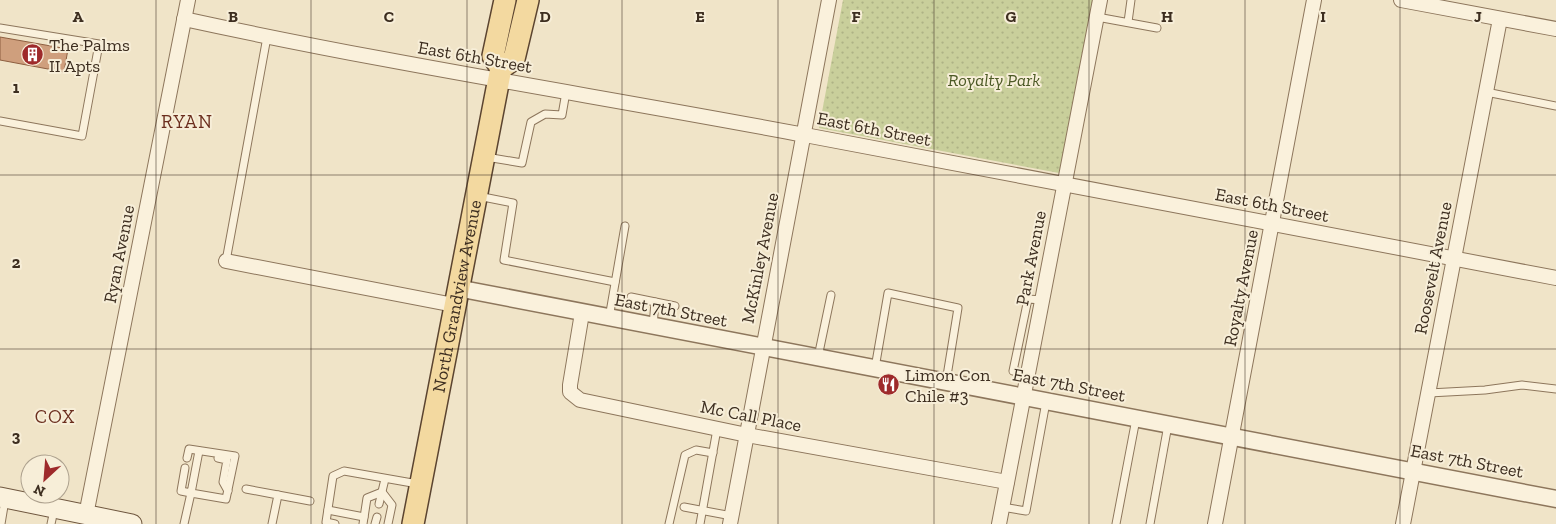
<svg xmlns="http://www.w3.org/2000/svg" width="1556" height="524" font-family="'Zilla Slab',serif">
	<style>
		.park { fill: url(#park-dots) }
		.building { fill: #cf9f7d; stroke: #8d5f41 }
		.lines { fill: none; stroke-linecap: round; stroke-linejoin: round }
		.service-casing { stroke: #8d765c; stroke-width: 9 }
		.minor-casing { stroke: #8d765c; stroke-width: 16 }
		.tertiary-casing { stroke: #8d765c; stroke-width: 19 }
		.secondary-casing { stroke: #6f573f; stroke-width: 21 }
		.primary-casing { stroke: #5b4430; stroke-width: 24 }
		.service { stroke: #faf1dc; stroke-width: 7 }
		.minor { stroke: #faf1dc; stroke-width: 14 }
		.tertiary { stroke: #faf1dc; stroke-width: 16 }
		.secondary { stroke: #faf1dc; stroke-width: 19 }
		.primary { stroke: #f3d9a0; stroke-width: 21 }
		.grid { fill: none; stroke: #3d2e20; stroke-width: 1; stroke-opacity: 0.55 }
		.labels { text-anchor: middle; stroke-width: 4; stroke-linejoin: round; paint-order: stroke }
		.poi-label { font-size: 18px; fill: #3d2e20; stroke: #f7eed8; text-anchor: start }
		.street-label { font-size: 18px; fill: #3d2e20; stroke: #f7eed8 }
		.park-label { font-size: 18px; font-style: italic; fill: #4d5a26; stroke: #f7eed8 }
		.neighbourhood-label { font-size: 19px; letter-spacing: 1px; fill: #6b2e1e; stroke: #f7eed8 }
		.grid-label { font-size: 16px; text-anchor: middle; font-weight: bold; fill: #3d2e20; stroke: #f7eed8; stroke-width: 4; stroke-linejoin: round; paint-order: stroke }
	</style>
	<defs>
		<pattern id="park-dots" width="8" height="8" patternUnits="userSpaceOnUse" patternTransform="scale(1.25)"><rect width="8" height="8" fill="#c9cf9b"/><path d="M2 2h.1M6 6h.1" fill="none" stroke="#aeb285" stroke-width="1.8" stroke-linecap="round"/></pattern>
	</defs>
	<rect width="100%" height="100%" fill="#f0e4c8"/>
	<path class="park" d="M843,0H1093L1059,173L819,128Z"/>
	<path class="building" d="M0,37L68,49L64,72L0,60Z"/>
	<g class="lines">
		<defs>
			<g id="service">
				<path d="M1097,17L1157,28"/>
				<path d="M1128,22L1131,0"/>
				<path d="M0,28L99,44L82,136L0,121"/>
				<path d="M1486,92L1556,106"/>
				<path d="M486,157L522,163L531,122L545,114L562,115L566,92"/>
				<path d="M478,196L513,203L504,260L615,282"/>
				<path d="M226,261L267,37"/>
				<path d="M631,297L675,306"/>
				<path d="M609,318L625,226"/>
				<path d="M653,326L655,302"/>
				<path d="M818,357L831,295"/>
				<path d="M875,368L888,293L958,308L946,382"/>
				<path d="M1028,374L1013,371L1028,299L1042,300"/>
				<path d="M1429,393L1485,390L1522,385L1556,389"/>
				<path d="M218,458L227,460L223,482L228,491"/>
				<path d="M185,468L181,491L191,493L199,451"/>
				<path d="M246,489L278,495L272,524"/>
				<path d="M278,495L310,501"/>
				<path d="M379,504L385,479"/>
				<path d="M684,507L732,516"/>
				<path d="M1002,507L1026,511L1046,402"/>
				<path d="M328,510L364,517"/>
				<path d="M1,524L5,500"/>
				<path d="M51,524L54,510"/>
				<path d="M184,524L191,493L226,499L235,456L189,449L187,458"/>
				<path d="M335,524L326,522L333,476L344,471L418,484"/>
				<path d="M363,524L367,498L382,492L392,505L388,524"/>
				<path d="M375,524L377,517"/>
				<path d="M669,524L685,455L696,450L713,453"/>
				<path d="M700,524L717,429"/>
				<path d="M1116,524L1136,419"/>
				<path d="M1150,524L1168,425"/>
			</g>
			<g id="minor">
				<path d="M1401,0L1556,29"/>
				<path d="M184,19C390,64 598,96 805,135C1055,181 1306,231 1556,278"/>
				<path d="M226,261L454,305"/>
				<path d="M582,313L570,385V392L580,400L747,435L1007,482"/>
				<path d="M86,515L188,0"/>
				<path d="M730,524L829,0"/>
				<path d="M999,524L1100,0"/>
				<path d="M1215,524L1314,0"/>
				<path d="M1403,524L1500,19"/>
			</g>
			<path id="tertiary" d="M457,288L1556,499"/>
			<path id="secondary" d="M0,497L132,524"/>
			<g id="primary">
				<path d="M501,68L514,59L528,0"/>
				<path id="s1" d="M413,524L501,68L493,56L505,0"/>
			</g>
		</defs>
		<use href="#service" class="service-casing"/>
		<use href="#minor" class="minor-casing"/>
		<use href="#tertiary" class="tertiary-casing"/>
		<use href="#secondary" class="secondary-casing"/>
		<use href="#primary" class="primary-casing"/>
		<use href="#service" class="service"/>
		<use href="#minor" class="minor"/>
		<use href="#tertiary" class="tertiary"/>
		<use href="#secondary" class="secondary"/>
		<use href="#primary" class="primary"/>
	</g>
	<path class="grid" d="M156,0V524M311,0V524M467,0V524M622,0V524M778,0V524M934,0V524M1089,0V524M1245,0V524M1400,0V524M0,175H1556M0,349H1556"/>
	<defs>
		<symbol id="building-disc" viewBox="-11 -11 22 22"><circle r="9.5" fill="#9e2a2b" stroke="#f7eed8"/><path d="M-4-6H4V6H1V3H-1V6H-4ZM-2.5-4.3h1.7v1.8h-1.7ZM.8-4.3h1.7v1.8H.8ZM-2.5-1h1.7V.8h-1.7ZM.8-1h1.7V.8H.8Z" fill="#fff"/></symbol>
		<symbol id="restaurant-disc" viewBox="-11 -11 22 22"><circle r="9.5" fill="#9e2a2b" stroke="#f7eed8"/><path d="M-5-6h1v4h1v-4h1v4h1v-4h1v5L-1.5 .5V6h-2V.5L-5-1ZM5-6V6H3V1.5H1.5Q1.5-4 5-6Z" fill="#fff"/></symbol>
	</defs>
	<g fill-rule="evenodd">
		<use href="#building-disc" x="20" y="42" width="25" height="25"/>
		<use href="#restaurant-disc" x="876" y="372" width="25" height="25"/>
	</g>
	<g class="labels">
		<g class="poi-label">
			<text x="49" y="51">The Palms<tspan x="49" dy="21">II Apts</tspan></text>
			<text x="905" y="381">Limon Con<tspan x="905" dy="21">Chile #3</tspan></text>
		</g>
		<g class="street-label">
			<text transform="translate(475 57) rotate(10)" y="6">East 6th Street</text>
			<text transform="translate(874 129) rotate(11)" y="6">East 6th Street</text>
			<text transform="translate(1272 205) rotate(11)" y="6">East 6th Street</text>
			<text transform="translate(119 254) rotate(-79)" y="6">Ryan Avenue</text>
			<text transform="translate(760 258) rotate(-79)" y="6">McKinley Avenue</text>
			<text transform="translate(1031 258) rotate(-79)" y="6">Park Avenue</text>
			<text transform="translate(1433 268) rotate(-79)" y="6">Roosevelt Avenue</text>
			<text transform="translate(1241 288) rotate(-79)" y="6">Royalty Avenue</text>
			<text dy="6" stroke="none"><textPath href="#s1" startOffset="232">North Grandview Avenue</textPath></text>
			<text transform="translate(671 310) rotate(11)" y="6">East 7th Street</text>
			<text transform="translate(1069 385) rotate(11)" y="6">East 7th Street</text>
			<text transform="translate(751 416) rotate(11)" y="6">Mc Call Place</text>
			<text transform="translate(1467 461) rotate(11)" y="6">East 7th Street</text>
		</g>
		<g class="park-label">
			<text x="994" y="86">Royalty Park</text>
		</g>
		<g class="neighbourhood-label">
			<text x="187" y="128">RYAN</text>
			<text x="55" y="423">COX</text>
		</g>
	</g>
	<g class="grid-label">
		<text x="78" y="22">A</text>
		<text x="233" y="22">B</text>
		<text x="389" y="22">C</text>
		<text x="545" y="22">D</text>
		<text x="700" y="22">E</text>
		<text x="856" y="22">F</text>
		<text x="1011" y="22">G</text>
		<text x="1167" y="22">H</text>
		<text x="1323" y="22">I</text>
		<text x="1478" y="22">J</text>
		<text x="16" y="93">1</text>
		<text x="16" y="268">2</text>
		<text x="16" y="442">3</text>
	</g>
	<g transform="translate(45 479) rotate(206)"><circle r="24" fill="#f7eed8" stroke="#ada18e"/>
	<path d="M0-4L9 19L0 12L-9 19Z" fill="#9e2a2b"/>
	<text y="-8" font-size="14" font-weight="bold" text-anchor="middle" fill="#3d2e20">N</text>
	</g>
</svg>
